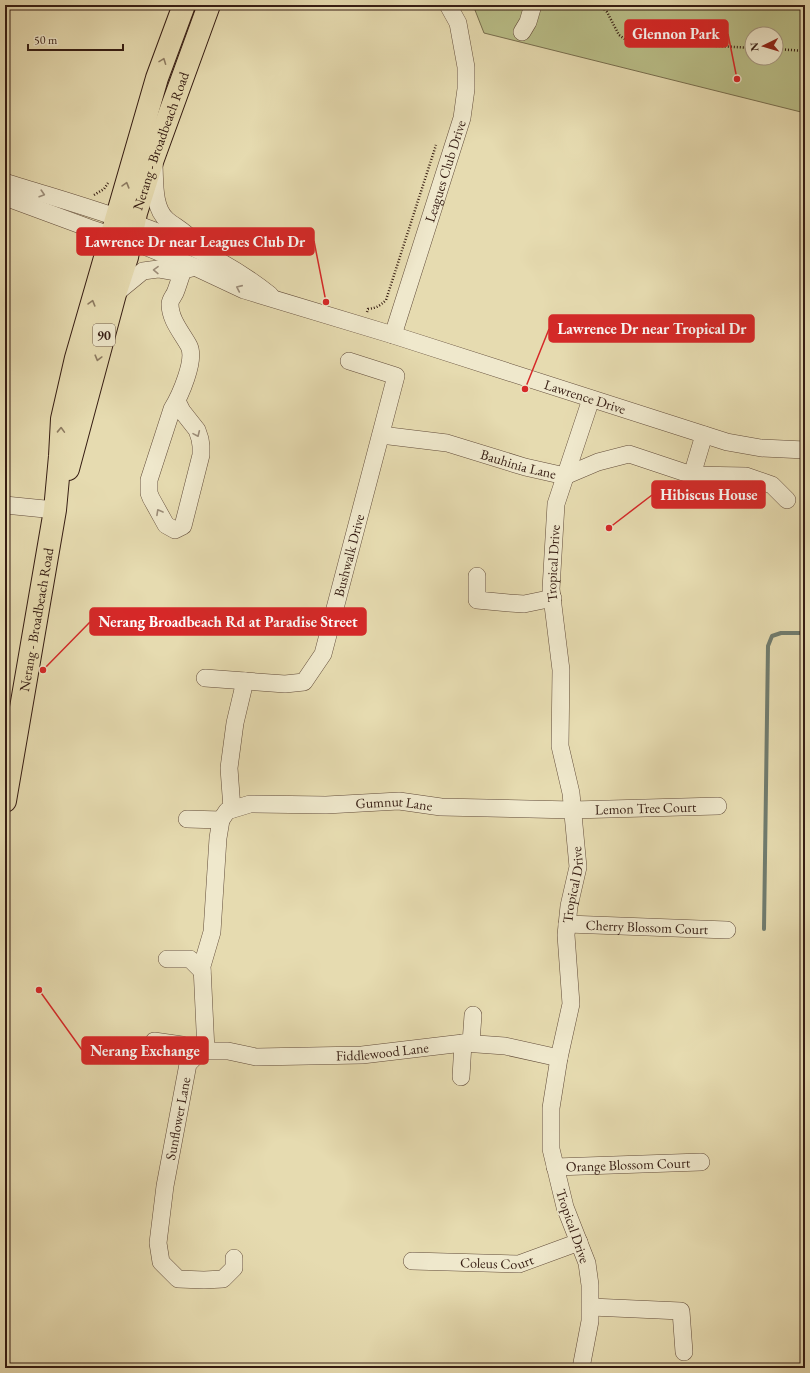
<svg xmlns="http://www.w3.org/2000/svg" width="810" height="1373" font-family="'EB Garamond',serif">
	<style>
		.green { fill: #b9be88; stroke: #786e4e; fill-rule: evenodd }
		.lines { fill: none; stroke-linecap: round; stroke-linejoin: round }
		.stream { stroke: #707c6f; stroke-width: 4 }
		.minor-casing { stroke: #624c3a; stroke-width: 18 }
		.major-casing { stroke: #361d13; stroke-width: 24 }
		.path { stroke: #361d13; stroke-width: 2.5; stroke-dasharray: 1 2; stroke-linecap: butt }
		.minor { stroke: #efe8cc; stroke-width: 17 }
		.major { stroke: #e6dbb0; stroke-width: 22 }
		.oneway { stroke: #8e7c62 }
		.oneway2 { stroke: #9c8d79 }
		.labels { text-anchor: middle; stroke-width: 3; stroke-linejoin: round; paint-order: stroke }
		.shield { fill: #efe8cc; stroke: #6e5a4a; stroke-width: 1 }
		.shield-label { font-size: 13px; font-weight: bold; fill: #361d13 }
		.street-label { font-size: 14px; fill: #361d13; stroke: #efe8cc }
		.leader { fill: none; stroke: #d62828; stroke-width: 1.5 }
		.callout-dot { fill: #d62828; stroke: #efe8cc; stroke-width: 1.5 }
		.callout { fill: #d62828; stroke: #d62828; stroke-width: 1.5 }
		.callout-label { font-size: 15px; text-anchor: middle; font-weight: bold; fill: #fff }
	</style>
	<rect width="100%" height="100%" fill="#e6dbb0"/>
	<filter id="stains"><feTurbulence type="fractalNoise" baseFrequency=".005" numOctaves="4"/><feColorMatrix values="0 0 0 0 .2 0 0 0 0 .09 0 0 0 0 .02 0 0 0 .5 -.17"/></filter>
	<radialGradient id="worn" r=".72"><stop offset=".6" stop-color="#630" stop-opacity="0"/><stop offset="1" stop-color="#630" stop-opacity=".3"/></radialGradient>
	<path class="green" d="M473,5H805V113L484,33ZM752,34H776V58H752Z"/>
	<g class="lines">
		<path class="stream" d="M764,929L768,646L772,636L781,633H805"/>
		<defs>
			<g id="minor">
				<path d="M522,32L528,22L533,5"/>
				<path d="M154,165C155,182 153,208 167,220C174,226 186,232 192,240"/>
				<path d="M5,182C96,211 194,234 270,295"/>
				<path id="s1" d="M5,197L89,228L144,246L195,267L244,290L393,335L727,442L761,448L805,450"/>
				<path d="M115,294L143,271L158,269L175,272L192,268"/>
				<path id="s2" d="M393,335L462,118L466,89V67L458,23L448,5"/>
				<path d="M177,401L182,411L197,430L200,439L201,446V455L183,526L175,530L166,525L151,498L149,493V480L172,409C180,396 196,360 189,346C182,333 170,320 170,304C170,300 173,297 175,293C178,286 180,278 183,270"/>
				<path id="s3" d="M381,435L447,443L525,467L565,476L598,462L629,454L692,475L746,476L772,485L787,500"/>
				<path d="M692,475L704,435"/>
				<path d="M5,505L55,510"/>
				<path d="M477,576V600L509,603L524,604L553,598"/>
				<path id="s4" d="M205,678L285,684L304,682L323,654L396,376L349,361"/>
				<path d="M232,809L229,768L235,723L245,681"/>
				<path d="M187,819L221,820"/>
				<path id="s5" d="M567,924L727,930"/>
				<path d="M167,959H190L202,971"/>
				<path d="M154,1041L182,1045L196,1056"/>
				<path d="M471,1043L473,1015"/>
				<path id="s6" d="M206,1051L202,966L212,932L218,838L221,820L227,811L250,804L326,805L399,801L441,807L573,810L718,806"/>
				<path d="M461,1077L463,1043"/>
				<path id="s7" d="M555,1167L701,1162"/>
				<path id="s8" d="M234,1258V1268L223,1279L204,1280L178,1279L161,1262L158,1243L165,1186L188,1064L201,1051H228L256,1057L362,1055L463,1043L505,1046L559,1058"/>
				<path id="s9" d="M412,1261L519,1264L579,1242"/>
				<path d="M591,1307L681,1311L684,1352"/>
				<path id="s10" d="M581,1368L590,1321V1285L587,1263L565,1207L551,1149V1108L559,1058L571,1004L566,935L569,906L578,867L571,793L560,746L561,670L551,589L556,504L591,399"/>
			</g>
			<g id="major">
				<path id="s11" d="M68,469L115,294L127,257L136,213L153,159L209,5"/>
				<path id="s12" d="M5,801L55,510L60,456L62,419L76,358L157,78L184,5"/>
			</g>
		</defs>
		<use href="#minor" class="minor-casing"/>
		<use href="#major" class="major-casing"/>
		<g class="path">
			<path d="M600,5L607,12L619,35L629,42H649L752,48"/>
			<path d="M776,49L805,51"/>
			<path d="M94,195L104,189L108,183"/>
			<path d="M367,312L368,309C376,308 380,306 386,300L436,145"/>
		</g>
		<use href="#minor" class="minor"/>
		<use href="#major" class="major"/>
	</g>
	<defs><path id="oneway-chevron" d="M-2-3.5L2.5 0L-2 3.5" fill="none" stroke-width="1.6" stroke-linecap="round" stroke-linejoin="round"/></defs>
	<g class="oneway">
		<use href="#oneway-chevron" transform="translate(163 61) rotate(-69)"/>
		<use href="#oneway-chevron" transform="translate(126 185) rotate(-74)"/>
		<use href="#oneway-chevron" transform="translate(92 303) rotate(-74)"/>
		<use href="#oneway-chevron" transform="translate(98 358) rotate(105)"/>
		<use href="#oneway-chevron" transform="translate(61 430) rotate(-88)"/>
	</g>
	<g class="oneway2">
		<use href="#oneway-chevron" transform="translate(42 194) rotate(17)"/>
		<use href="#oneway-chevron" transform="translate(156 270) rotate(-179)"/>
		<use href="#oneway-chevron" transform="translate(239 288) rotate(-156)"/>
		<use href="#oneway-chevron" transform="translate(197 434) rotate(66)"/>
		<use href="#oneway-chevron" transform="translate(159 512) rotate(-119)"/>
	</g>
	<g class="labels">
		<rect class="shield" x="93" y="324" width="22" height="22" rx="3"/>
		<g class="shield-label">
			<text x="104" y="340">90</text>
		</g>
		<g class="street-label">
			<text dy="5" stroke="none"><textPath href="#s11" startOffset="341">Nerang - Broadbeach Road</textPath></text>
			<text dy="5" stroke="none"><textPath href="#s2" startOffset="172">Leagues Club Drive</textPath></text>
			<text dy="5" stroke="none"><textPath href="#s1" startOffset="614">Lawrence Drive</textPath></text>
			<text dy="5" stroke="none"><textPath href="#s3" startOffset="141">Bauhinia Lane</textPath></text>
			<text dy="5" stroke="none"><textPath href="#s4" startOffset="235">Bushwalk Drive</textPath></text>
			<text dy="5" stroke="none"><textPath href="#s10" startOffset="817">Tropical Drive</textPath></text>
			<text dy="5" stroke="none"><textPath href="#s12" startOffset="184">Nerang - Broadbeach Road</textPath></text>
			<text dy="5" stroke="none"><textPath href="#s6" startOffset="412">Gumnut Lane</textPath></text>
			<text dy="5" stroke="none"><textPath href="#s6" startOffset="664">Lemon Tree Court</textPath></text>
			<text dy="5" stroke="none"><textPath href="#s10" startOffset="493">Tropical Drive</textPath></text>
			<text dy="5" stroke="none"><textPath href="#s5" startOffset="80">Cherry Blossom Court</textPath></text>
			<text dy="5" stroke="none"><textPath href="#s8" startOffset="496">Fiddlewood Lane</textPath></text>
			<text dy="5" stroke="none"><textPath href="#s8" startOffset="240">Sunflower Lane</textPath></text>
			<text dy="5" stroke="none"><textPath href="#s7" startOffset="73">Orange Blossom Court</textPath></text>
			<text transform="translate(573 1226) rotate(71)" y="5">Tropical Drive</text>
			<text dy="5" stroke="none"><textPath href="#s9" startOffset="85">Coleus Court</textPath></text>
		</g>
	</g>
	<path class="leader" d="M737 79L728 34M326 302L314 241M525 389L549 329M609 528L652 495M43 670L90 622M39 990L82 1050"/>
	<g class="callout-dot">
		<circle cx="737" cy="79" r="4"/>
		<circle cx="326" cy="302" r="4"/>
		<circle cx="525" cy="389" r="4"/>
		<circle cx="609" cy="528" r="4"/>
		<circle cx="43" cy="670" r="4"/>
		<circle cx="39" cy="990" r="4"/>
	</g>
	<g class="callout">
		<rect x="625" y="20" width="103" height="27" rx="4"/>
		<rect x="77" y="228" width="237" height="27" rx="4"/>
		<rect x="549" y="315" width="205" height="27" rx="4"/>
		<rect x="652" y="481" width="113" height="27" rx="4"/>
		<rect x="90" y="608" width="276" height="27" rx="4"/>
		<rect x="82" y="1037" width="126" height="27" rx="4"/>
	</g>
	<g class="callout-label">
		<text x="676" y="39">Glennon Park</text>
		<text x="195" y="247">Lawrence Dr near Leagues Club Dr</text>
		<text x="652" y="334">Lawrence Dr near Tropical Dr</text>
		<text x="709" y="500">Hibiscus House</text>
		<text x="228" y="627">Nerang Broadbeach Rd at Paradise Street</text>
		<text x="145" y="1056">Nerang Exchange</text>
	</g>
	<rect width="810" height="1373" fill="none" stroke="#e6dbb0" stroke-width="20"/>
	<rect x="6" y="6" width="798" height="1361" fill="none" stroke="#361d13" stroke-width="2"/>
	<rect x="10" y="10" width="790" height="1353" fill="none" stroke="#361d13"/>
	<g transform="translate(764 46) rotate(265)"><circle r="19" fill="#efe8cc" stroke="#a59782"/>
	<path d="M0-3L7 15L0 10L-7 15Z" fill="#8f2418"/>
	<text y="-6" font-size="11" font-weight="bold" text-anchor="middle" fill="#361d13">N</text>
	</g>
	<path d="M28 44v6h95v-6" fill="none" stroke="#361d13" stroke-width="2"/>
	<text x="34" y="44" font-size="12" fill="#361d13" stroke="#efe8cc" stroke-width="3" paint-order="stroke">50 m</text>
	<rect width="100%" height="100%" filter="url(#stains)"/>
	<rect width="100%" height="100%" fill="url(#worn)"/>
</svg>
